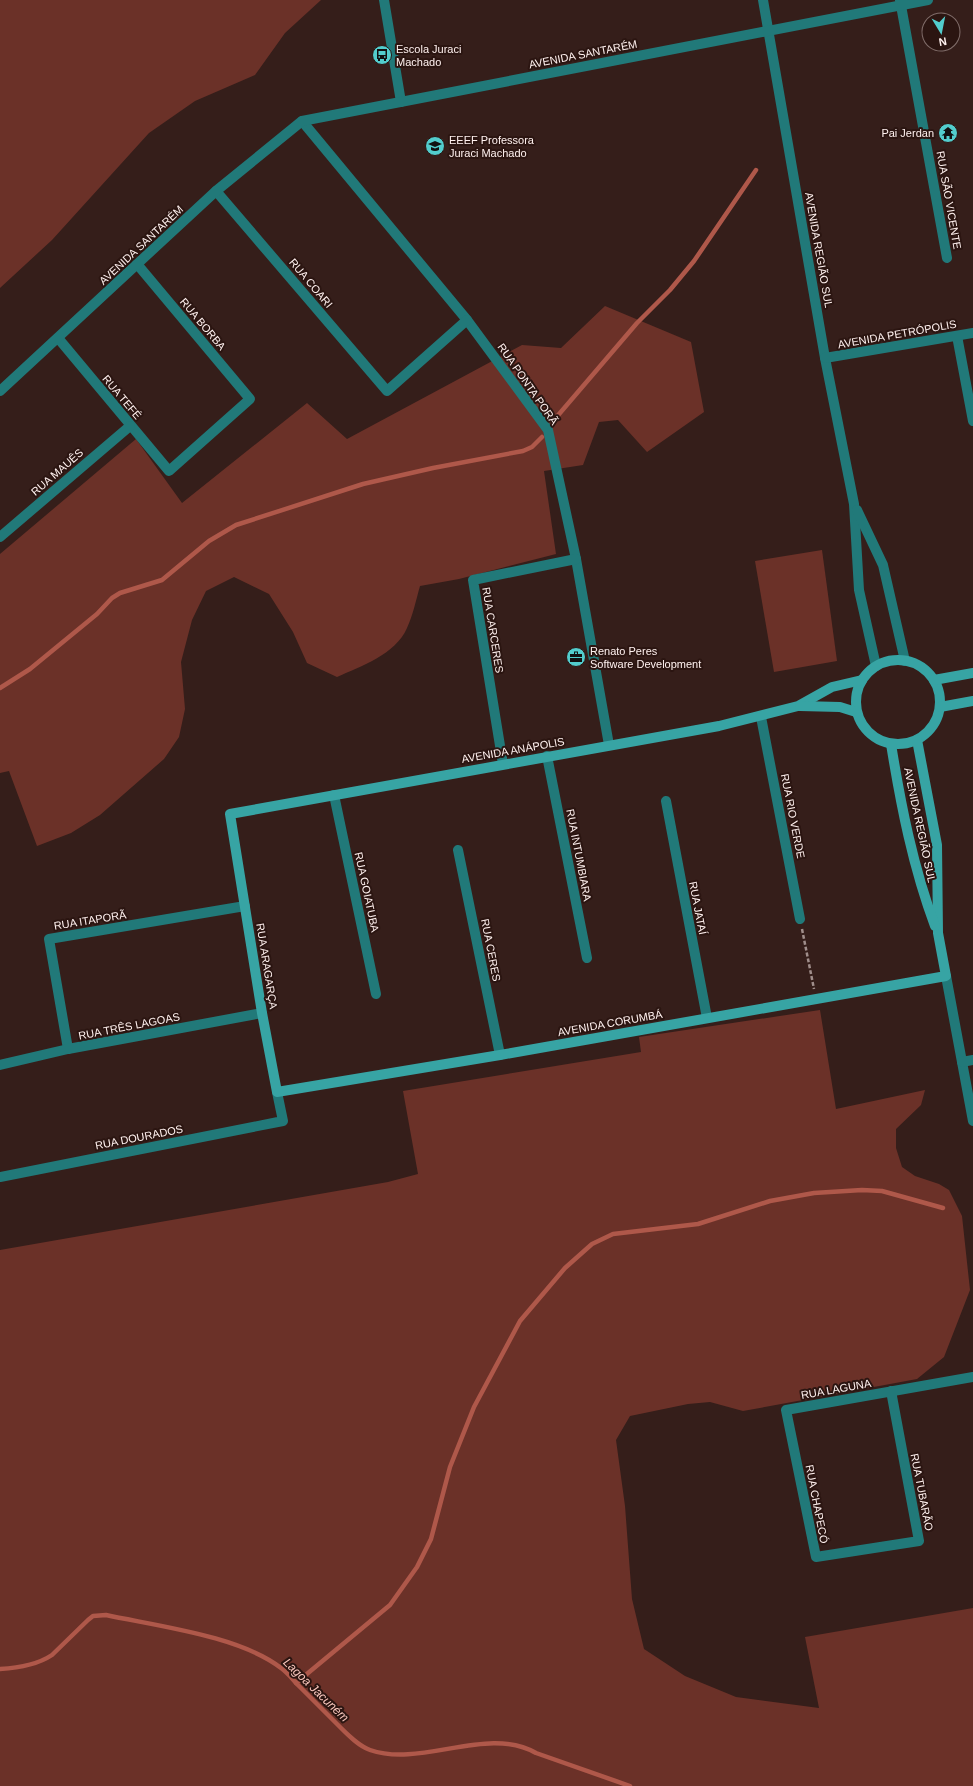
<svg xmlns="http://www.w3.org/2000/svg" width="973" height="1786" font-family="Arial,sans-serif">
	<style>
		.green { fill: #6b3128 }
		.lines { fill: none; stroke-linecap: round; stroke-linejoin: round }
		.stream { stroke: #af584a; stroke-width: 4.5 }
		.path { stroke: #a08e8b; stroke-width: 2.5; stroke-dasharray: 4 2; stroke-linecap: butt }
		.street { stroke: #217979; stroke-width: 10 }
		.secondary { stroke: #37a4a4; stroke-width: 10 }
		.labels { text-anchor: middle; stroke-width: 4; stroke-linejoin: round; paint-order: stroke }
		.poi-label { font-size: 11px; fill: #fff1ef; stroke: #2b1511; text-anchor: start }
		.street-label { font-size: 11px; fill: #fff1ef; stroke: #2b1511 }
		.water-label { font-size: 12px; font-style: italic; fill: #f8c6bc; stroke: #2b1511 }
	</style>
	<rect width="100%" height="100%" fill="#351e1a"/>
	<g class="green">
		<path d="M0,0H321L285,33L255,75L195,101L149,133L52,240L0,288Z"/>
		<path d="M605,306L691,342L704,412L647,452L618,420L599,422L583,465L544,471L556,554L459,579L420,586C416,600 413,615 407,628C395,655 361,666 337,677L307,663L293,632L269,594L234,577L206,591L192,620L181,662L185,709L179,737L164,759L100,815L71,833L37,846L9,771L0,773V554L136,439L182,503L307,403L347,439L522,345L561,348Z"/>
		<path d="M822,550L837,661L774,672L755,561Z"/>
		<path d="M820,1010L836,1109L925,1090L921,1105L896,1129V1148L902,1167L915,1176L939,1184L949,1190L962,1216L970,1290L944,1357L917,1379L863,1389L743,1411L710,1402L688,1404L630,1416L616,1440L625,1506L632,1599L644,1649L685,1676L736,1697L819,1708L805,1637L973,1608V1786H0V1250L388,1182L418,1174L403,1091L641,1052L639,1037Z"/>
	</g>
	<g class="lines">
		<g class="stream">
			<path d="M554,420L637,323L670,290L694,261L756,170"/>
			<path d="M0,688L30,669L97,614L112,598L120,593L162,580L209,541L236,525L363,484L433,468L523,451L532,447L542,437"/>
			<path d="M0,1669C18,1668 37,1665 52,1655L88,1620L93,1616L106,1615C157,1626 240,1636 281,1668C288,1673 294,1681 300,1687C314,1701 327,1714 341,1728C349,1736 359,1746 370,1750C422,1768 487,1725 536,1753L630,1786"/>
			<path d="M296,1683L390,1605L417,1567L431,1539L450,1467L474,1407L520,1321L565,1268L592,1244L613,1234L698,1224L770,1201L814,1193L862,1190L882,1191L943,1208"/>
		</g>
		<path class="path" d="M802,929L814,989"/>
		<g class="street">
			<path d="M384,0L401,102"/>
			<path d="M763,0L825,358L854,504L859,590L876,666"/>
			<path d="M900,0L947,258"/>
			<path d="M302,121L467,320L548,430L576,559L609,745"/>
			<path d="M216,191L387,391L467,320"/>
			<path d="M957,336L973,421"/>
			<path d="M58,338L169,471L250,399L137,264"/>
			<path d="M825,358L973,333"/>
			<path d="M0,391L216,191L302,121L928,0"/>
			<path d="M857,510L883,565L905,661"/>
			<path d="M0,537L130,426"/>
			<path d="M761,717L800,919"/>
			<path d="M547,756L587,958"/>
			<path d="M503,764L473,580L576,559"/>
			<path d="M334,795L376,994"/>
			<path d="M666,801L707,1018"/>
			<path d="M458,850L500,1055"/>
			<path d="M946,976L973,1121"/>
			<path d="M68,1049L49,939L245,906"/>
			<path d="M962,1062L973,1060"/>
			<path d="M0,1065L68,1049L262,1013"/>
			<path d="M0,1177L283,1121L277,1092"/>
			<path d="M891,1391L919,1541L816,1557L786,1410L973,1377"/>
		</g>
		<g class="secondary">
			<circle cx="898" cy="702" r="42"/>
			<path d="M862,680L832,687L798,706L719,726L230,814L262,1013L277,1092L500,1055L946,976L938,933L937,845L917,740"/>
			<path d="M934,680L973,673"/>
			<path d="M800,706L840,707L856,712"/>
			<path d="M940,707L973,701"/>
			<path d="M891,744C901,806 913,867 935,926"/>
		</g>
	</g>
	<defs>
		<symbol id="bus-disc" viewBox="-11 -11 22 22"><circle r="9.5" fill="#52cdcd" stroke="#2b1511"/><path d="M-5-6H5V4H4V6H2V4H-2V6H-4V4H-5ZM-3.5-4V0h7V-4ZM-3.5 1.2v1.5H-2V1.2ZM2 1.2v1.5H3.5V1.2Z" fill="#111"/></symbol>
		<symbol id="temple-disc" viewBox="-11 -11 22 22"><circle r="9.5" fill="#52cdcd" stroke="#2b1511"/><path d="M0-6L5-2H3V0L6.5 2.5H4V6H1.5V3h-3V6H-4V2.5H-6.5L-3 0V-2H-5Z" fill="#111"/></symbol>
		<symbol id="school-disc" viewBox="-11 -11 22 22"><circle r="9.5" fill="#52cdcd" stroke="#2b1511"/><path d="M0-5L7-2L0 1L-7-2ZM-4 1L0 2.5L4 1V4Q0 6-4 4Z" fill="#111"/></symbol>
		<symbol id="office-disc" viewBox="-11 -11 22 22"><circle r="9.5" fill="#52cdcd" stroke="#2b1511"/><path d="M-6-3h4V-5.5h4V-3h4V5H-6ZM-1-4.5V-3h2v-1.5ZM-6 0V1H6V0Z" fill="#111"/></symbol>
	</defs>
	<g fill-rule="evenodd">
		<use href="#bus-disc" x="371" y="44" width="22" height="22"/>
		<use href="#temple-disc" x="937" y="122" width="22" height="22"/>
		<use href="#school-disc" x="424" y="135" width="22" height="22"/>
		<use href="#office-disc" x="565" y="646" width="22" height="22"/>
	</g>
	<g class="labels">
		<g class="poi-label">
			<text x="396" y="53">Escola Juraci<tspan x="396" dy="13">Machado</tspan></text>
			<text x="934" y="137" text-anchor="end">Pai Jerdan</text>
			<text x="449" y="144">EEEF Professora<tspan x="449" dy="13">Juraci Machado</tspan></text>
			<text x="590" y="655">Renato Peres<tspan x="590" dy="13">Software Development</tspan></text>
		</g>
		<g class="street-label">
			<text transform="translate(583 54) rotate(-11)" y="4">AVENIDA SANTARÉM</text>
			<text transform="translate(949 200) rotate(80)" y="4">RUA SÃO VICENTE</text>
			<text transform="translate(141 245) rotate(-43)" y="4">AVENIDA SANTARÉM</text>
			<text transform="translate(819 250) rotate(80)" y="4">AVENIDA REGIÃO SUL</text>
			<text transform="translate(311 283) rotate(50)" y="4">RUA COARI</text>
			<text transform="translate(203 324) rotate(50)" y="4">RUA BORBA</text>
			<text transform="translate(897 334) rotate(-10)" y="4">AVENIDA PETRÓPOLIS</text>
			<text transform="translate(528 384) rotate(55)" y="4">RUA PONTA PORÃ</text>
			<text transform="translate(122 397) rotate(50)" y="4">RUA TEFÉ</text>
			<text transform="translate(57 472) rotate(-41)" y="4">RUA MAUÊS</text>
			<text transform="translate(493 630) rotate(81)" y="4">RUA CARCERES</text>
			<text transform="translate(513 750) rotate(-10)" y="4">AVENIDA ANÁPOLIS</text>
			<text transform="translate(793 816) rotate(79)" y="4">RUA RIO VERDE</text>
			<text transform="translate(920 825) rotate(78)" y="4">AVENIDA REGIÃO SUL</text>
			<text transform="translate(579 855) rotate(79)" y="4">RUA INTUMBIARA</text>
			<text transform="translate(367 892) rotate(78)" y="4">RUA GOIATUBA</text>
			<text transform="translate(698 908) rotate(79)" y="4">RUA JATAÍ</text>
			<text transform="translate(90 920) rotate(-9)" y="4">RUA ITAPORÃ</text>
			<text transform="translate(491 950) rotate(79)" y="4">RUA CERES</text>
			<text transform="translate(267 966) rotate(81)" y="4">RUA ARAGARÇA</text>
			<text transform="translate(610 1023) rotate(-10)" y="4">AVENIDA CORUMBÁ</text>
			<text transform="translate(129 1026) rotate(-11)" y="4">RUA TRÊS LAGOAS</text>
			<text transform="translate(139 1137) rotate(-11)" y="4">RUA DOURADOS</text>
			<text transform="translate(836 1389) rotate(-10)" y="4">RUA LAGUNA</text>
			<text transform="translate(922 1492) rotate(79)" y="4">RUA TUBARÃO</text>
			<text transform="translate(817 1504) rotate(79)" y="4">RUA CHAPECÓ</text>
		</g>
		<g class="water-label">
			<text transform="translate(316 1690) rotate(44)" y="4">Lagoa Jacuném</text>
		</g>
	</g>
	<g transform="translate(941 32) rotate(170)"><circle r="19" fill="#2b1511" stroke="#806d6a"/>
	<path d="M0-3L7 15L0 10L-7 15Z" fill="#52cdcd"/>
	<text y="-6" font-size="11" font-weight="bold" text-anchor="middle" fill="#fff1ef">N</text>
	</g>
</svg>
